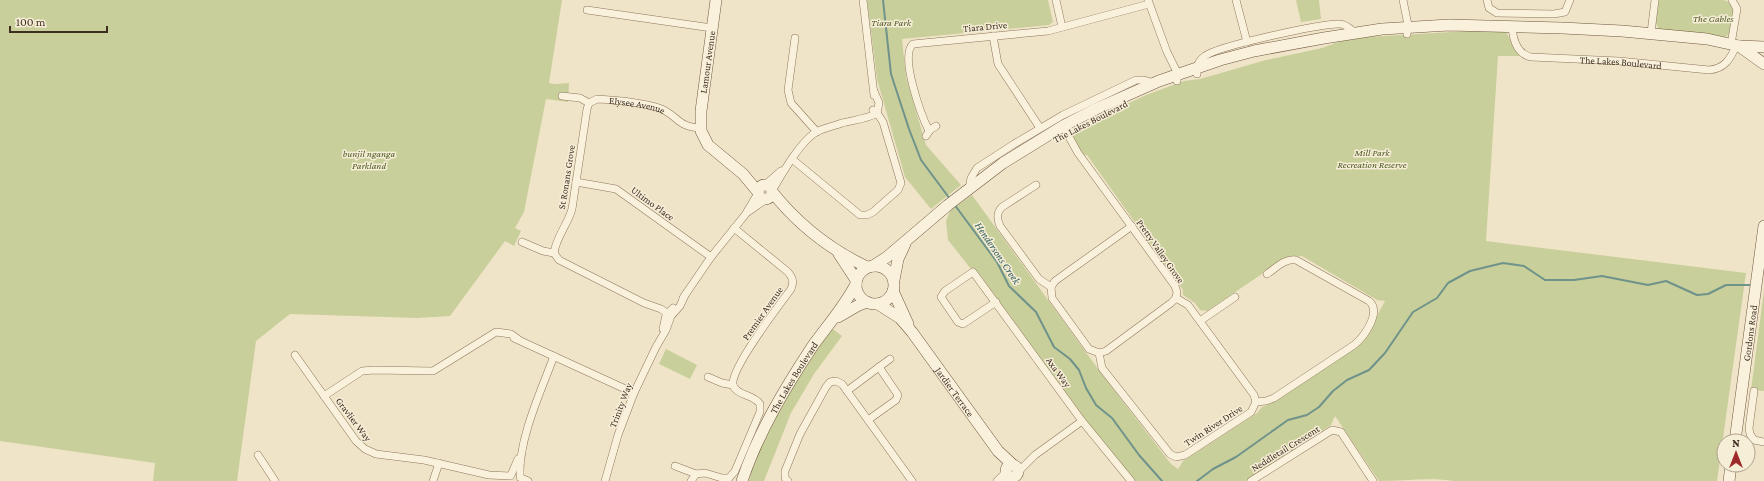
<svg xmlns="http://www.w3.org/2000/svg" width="1764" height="481" font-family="'Crimson Pro',serif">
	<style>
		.green { fill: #c9cf9b }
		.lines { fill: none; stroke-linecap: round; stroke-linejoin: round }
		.stream { stroke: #6f938a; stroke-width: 2 }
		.street-casing { stroke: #8d765c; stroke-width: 8 }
		.secondary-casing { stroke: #6f573f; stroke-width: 12 }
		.street { stroke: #faf1dc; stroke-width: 7 }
		.secondary { stroke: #faf1dc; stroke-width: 11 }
		.labels { text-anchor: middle; stroke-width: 3; stroke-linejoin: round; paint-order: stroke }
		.park-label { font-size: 10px; font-style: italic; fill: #4d5a26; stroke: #f7eed8 }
		.street-label { font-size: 10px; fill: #3d2e20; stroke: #f7eed8 }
		.water-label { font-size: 11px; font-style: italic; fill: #2f5d5a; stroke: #f7eed8 }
	</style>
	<rect width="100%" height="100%" fill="#f0e4c8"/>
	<g class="green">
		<path d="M0,0H562L549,83C556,85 562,83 569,83L568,102L546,99L524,212L515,228L521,231L514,246L505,241L450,316L417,318L290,314L256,341L237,481H153L155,463L0,441Z"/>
		<path d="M867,0H1048L1053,22L1049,25L902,39L906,77L926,145L961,185L931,209L905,177L877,79Z"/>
		<path d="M1296,0H1319L1321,19L1301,22Z"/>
		<path d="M1659,0H1719C1722,0 1726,0 1728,2C1737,8 1732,27 1729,34L1725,37L1659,29L1655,22Z"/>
		<path d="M1504,29L1520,56H1498L1486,241L1746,273L1717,481H1454C1431,477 1403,481 1379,481L1335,416L1331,425L1245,481H1134L1074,405L978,272L971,269L948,240L946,221L950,211L972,195L1101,373L1171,464L1178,469L1183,461L1257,413L1262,407L1272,403L1356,348L1363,341L1385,301L1377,300L1302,256L1287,257L1207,311L1200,310L1195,303L1183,295V290L1087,155H1084C1078,146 1068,136 1078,127L1146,95L1184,81L1200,79L1266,60L1322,48L1349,38Z"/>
		<path d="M1764,290V391L1751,390Z"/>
		<path d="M830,327L842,336L814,374L791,413L764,481H749L756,458L785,394Z"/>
		<path d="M666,349L697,365L690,379L659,364Z"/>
	</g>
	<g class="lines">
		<g class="stream">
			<path d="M883,0L891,74L909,129L921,160L950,199"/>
			<path d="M954,204L997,262L1009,286L1036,312L1054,347L1070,359L1079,370L1086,388L1096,405L1112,418L1139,455L1162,481"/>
			<path d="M1197,481L1213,469L1236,457L1288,420L1307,415L1319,407L1333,391L1347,380L1369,370L1385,353L1413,312L1437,298L1448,283L1470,271L1503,263L1524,266L1545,280H1574L1602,276L1648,285L1666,281L1697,295L1708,294L1726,285H1753"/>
		</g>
		<defs>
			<g id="street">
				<path d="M863,0L874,95"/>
				<path d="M1056,0L1062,27"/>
				<path d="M1148,0L1167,52L1177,72V81"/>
				<path d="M1236,0L1247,42"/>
				<path d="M1403,0L1408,25L1407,34"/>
				<path d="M1487,0L1489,8L1497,13L1554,14L1565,12L1570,0"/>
				<path d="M587,10L712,28"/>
				<path id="s1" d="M1512,27C1513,39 1517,54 1531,57L1619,61L1709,70C1724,69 1731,59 1736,45"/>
				<path d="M1651,33L1655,0"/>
				<path d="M993,36L998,64L1040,128"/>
				<path d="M795,38L788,90L791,103L817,132"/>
				<path d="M1731,44L1737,9L1732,0"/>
				<path d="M1197,74C1196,67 1199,60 1205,56C1218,46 1323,23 1340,24C1346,24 1351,30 1356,33"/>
				<path id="s2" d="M562,96L580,98L589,103L597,99C615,100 643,103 659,108C678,115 677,127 700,128"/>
				<path d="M1063,126L1078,153L1175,286L1177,292L1176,298L1188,305L1254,395L1256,402"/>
				<path d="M929,131C922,117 899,56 913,44L1048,31L1149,4"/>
				<path d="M926,136L930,130L936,126"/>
				<path d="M792,159L860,215H867L873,212L898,190L901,183L883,122L877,113L873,110"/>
				<path d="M576,182L616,189L711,257"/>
				<path d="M765,185L781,171"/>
				<path d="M1036,185L1002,207C996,213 997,219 1000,226L1039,279L1051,287"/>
				<path d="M969,189L971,178L977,168L1014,144L1063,115L1136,80H1144L1154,83"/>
				<path d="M772,191C782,174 799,143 816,132C824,128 834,126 842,123C853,120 868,119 877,113L879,103L874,91"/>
				<path d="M748,212L765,200"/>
				<path d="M522,242L543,251L554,253L559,260L644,303L661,309L670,315"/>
				<path d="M554,253C556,237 568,224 572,209L587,109L589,103"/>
				<path d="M1051,287L1052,298L1089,349L1099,353L1106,351L1171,303L1176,298"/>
				<path d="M1051,287L1055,281L1132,226"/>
				<path d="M683,298L711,257L745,215L758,193"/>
				<path d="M996,302L963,324L958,322L941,297L945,291L973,272L1082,421L1131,481"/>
				<path d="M1200,321L1235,297"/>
				<path d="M663,329L666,315L673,308"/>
				<path d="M514,338L634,393"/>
				<path d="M1099,353L1102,368L1170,454L1176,457L1185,455L1251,412L1256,402L1266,401L1274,398L1354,345C1364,337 1382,312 1369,301L1296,260C1285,258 1276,268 1267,274"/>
				<path d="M295,355L356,441L365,449L376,454L424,460L489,475L510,476"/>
				<path d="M879,367L890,359"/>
				<path d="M733,385C730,369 780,304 791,289C794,282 793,278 788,272L734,228"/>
				<path d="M847,391L879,367L898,395L896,400L868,420"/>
				<path d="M1754,391L1749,428L1750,434L1754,440L1764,442"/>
				<path d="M324,396L362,371L374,370L433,371L496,332L511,334L518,339"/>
				<path d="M258,455L275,481"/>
				<path d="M675,466L696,474L705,473L722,478H729L735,471L760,412V404C753,394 737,396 733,385L722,383L708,377"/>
				<path d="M1019,471L1035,455L1082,421"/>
				<path d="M511,475L518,459"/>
				<path d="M520,477C518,440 541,391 554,356"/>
				<path d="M521,478L528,481"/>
				<path d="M433,481L439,463"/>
				<path d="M605,481L618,435L634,393L656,347L666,330L671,316L680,306L685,295"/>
				<path d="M691,481L696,474"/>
				<path d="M788,481L785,478V471L800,434L826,387L830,382L836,381L842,384L912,481"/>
				<path d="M997,481L1006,472"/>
				<path d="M1003,481L1010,477"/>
				<path d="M1251,481L1332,430L1341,432L1373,481"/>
			</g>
			<g id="secondary">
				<path d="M716,0L701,111V131L708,145L743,174L758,192"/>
				<path d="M1739,46L1764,64"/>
				<circle cx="765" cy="192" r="7"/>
				<path d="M773,193C798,224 831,250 867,267"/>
				<path d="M839,254L856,280"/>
				<circle cx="875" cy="285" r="19"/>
				<path d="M873,266L887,257L948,205L1003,163L1063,126L1096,109L1159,81L1220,60L1254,51L1324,38L1382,29L1449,25L1562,28L1622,31L1707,39L1739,46L1764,47"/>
				<path d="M894,280L898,259L905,244"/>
				<path d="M893,291L908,324"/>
				<path id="s3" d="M878,304L900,318L912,332L998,451L1013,465"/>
				<path d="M838,317L857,306L867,302"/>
				<path id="s4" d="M1735,441L1764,226"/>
				<circle cx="1012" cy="471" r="6"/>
				<path id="s5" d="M742,481C758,433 785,388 812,347C827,326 844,307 856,284"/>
				<path d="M1729,481L1731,465"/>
			</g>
		</defs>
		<use href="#street" class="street-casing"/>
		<use href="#secondary" class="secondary-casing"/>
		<use href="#street" class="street"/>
		<use href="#secondary" class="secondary"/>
	</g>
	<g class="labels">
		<g class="park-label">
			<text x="1713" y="22">The Gables</text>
			<text x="891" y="26">Tiara Park</text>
			<text x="1372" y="156">Mill Park<tspan x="1372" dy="12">Recreation Reserve</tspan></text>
			<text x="369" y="157">bunjil nganga<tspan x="369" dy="12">Parkland</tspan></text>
		</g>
		<g class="street-label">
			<text transform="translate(985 26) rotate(-5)" y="4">Tiara Drive</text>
			<text transform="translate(707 62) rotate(-82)" y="4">Lamour Avenue</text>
			<text dy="4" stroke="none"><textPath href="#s1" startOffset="128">The Lakes Boulevard</textPath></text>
			<text dy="4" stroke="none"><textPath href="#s2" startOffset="78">Elysee Avenue</textPath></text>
			<text transform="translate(1090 121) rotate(-27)" y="4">The Lakes Boulevard</text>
			<text transform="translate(566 177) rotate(-81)" y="4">St Ronans Grove</text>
			<text transform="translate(653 203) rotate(36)" y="4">Ultimo Place</text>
			<text transform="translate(1161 251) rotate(55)" y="4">Pretty Valley Grove</text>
			<text transform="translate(762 313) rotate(-55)" y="4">Premier Avenue</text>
			<text dy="4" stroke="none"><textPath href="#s4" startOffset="109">Gordons Road</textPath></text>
			<text transform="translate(1059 372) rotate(54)" y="4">Axa Way</text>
			<text dy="4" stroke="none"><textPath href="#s5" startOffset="116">The Lakes Boulevard</textPath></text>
			<text dy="4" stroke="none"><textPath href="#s3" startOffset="118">Jardier Terrace</textPath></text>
			<text transform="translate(620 405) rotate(-69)" y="4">Trinity Way</text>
			<text transform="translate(354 419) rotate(53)" y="4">Gravlier Way</text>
			<text transform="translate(1213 425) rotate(-33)" y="4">Twin River Drive</text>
			<text transform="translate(1285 448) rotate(-32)" y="4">Neddletail Crescent</text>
		</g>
		<g class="water-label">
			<text transform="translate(998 253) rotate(56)" y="4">Hendersons Creek</text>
		</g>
	</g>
	<g transform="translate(1736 453)"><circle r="19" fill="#f7eed8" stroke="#ada18e"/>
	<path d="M0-3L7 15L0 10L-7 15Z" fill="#9e2a2b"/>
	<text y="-6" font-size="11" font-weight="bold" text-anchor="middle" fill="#3d2e20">N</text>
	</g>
	<path d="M10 26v6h97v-6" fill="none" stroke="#3d2e20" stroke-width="2"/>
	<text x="16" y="26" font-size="12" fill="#3d2e20" stroke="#f7eed8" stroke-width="3" paint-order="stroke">100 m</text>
</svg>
